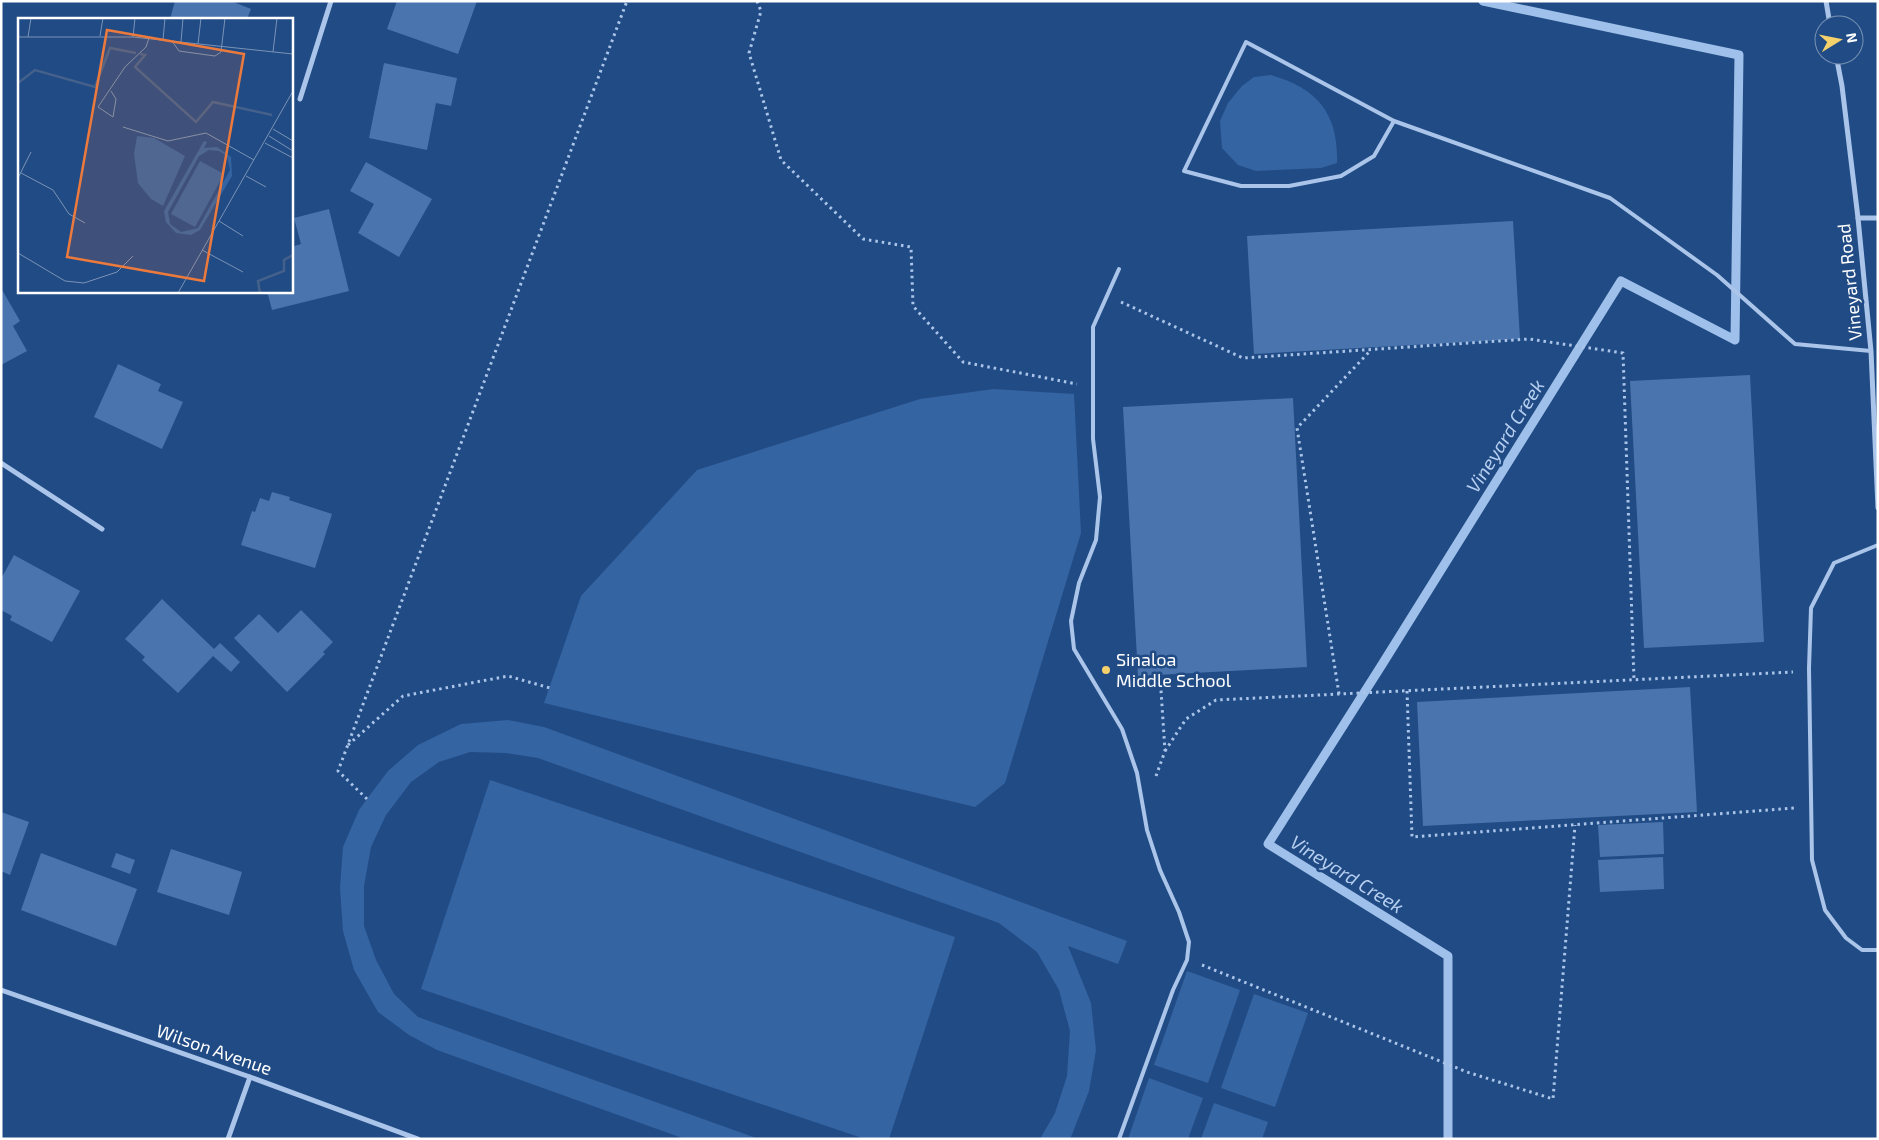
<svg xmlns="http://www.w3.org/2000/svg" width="1879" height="1140" font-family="'Exo 2',sans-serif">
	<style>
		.green { fill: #3564a2 }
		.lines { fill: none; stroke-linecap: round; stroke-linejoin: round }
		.stream { stroke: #9ec0ea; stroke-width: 9 }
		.building { fill: #4a74ad }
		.path { stroke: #aac5e9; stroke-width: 3; stroke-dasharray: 2.5 4; stroke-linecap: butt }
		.service { stroke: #aac5e9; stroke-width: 4 }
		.minor { stroke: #aac5e9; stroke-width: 5 }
		.poi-dot { fill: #f5d16c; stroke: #214b85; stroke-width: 2 }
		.labels { text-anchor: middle; stroke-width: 5; stroke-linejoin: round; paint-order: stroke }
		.street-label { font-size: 18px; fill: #fff; stroke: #214b85 }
		.poi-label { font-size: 18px; fill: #fff; stroke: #214b85; text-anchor: start }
		.water-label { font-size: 19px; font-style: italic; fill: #b6cff0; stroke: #214b85 }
		.inset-river { fill: none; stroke: #44618b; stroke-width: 2.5 }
		.inset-road { fill: none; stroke: #7a93b6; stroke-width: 1 }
		.view { fill: #ed7a3d; fill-opacity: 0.15; stroke: #ed7a3d; stroke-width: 2.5 }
		.inset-edge { fill: none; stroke: #fff; stroke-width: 2.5 }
	</style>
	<rect width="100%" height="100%" fill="#214b85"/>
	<g class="green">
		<path d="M1271,75C1318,89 1338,113 1337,163L1321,168L1256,171L1238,165L1222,148L1220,121L1228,103L1242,86L1254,77Z"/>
		<path d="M994,389L1074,394L1081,533L1005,783L975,807L544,703L581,596L697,470L920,399Z"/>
		<path d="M508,720L544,727L1127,941L1118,964L1068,946L1091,1003L1096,1050L1089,1091L1071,1137L1069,1139H1040L1055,1113L1067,1076L1070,1031L1059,990L1037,952L999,923L538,758L506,753L470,752L439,762L411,782L386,815L371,847L364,886V926L376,960L394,994L418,1017L759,1139H685L437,1050L409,1035L378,1012L354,970L343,931L340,888L343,847L359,810L367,799L388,771L418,745L461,724Z"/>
		<path d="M490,780L955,937L889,1139H865L421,989Z"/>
		<path d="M1187,971L1240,990L1208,1083L1154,1065Z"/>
		<path d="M1254,994L1308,1013L1275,1107L1221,1088Z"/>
		<path d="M1149,1078L1203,1098L1188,1139H1128Z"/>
		<path d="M1214,1103L1268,1122L1262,1139H1201Z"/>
	</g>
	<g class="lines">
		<path class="stream" d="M1448,1139V956L1268,844L1383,663L1621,281L1735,340L1739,55L1483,1"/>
	</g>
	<g class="building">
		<path d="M175,1H231L251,9L247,19H170Z"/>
		<path d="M397,1H477L458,54L387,29Z"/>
		<path d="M384,63L457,78L451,106L436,103L427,150L369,138Z"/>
		<path d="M366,162L432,199L399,257L358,233L374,204L350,191Z"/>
		<path d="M329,209L349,291L272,310L267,291H291V247L301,244L294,218Z"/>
		<path d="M1513,221L1520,339L1254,354L1247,236Z"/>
		<path d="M1,288L20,321L13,326L27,351L1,365Z"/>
		<path d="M118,364L161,384L158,391L183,402L162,449L94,417Z"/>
		<path d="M1750,375L1764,642L1644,648L1630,381Z"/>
		<path d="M1293,398L1307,667L1138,676L1123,407Z"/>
		<path d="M272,492L290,497L289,500L332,514L315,568L241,545L252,511L255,512L260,498L269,501Z"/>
		<path d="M14,555L80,591L52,642L10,620L12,616L1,610V579Z"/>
		<path d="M162,599L214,649L220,643L240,662L231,672L213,656L178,693L142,660L145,657L125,639Z"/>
		<path d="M301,610L333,642L323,652L325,654L287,692L234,638L259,614L278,633Z"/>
		<path d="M1690,687L1697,812L1423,826L1417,702Z"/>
		<path d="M1,812L29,822L10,875L1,871Z"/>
		<path d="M1663,822L1664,854L1600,857L1598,825Z"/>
		<path d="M171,849L242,872L229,915L157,892Z"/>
		<path d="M41,853L137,889L116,946L21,910Z"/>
		<path d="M116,853L135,860L130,874L111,867Z"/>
		<path d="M1663,857L1664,889L1600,892L1598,860Z"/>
	</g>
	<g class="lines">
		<g class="path">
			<path d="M757,1L761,11L749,53L781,160L863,239L911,247L913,306L963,362L1077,384"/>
			<path d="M1121,302L1243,358L1529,339L1623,353L1634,680"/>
			<path d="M1407,691L1412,837L1795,808"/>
			<path d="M1339,694L1297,428L1371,350"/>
			<path d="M348,745L403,696L508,676L550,688"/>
			<path d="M1165,751L1186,719L1216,700L1793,672"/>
			<path d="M1156,776L1165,751L1160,675"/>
			<path d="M367,799L338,771L627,1"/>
			<path d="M1202,965L1467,1072L1553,1099L1575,825"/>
		</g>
		<g class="service">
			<path d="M1394,121L1374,156L1341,176L1289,186H1241L1184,171L1246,42L1394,121L1610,198L1717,275L1795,344L1871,351"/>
			<path d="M1119,269L1093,327V439L1100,497L1096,540L1079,583L1071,621L1074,649L1122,729L1137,773L1147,830L1160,870L1179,912L1189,942L1187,960L1173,990L1119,1139"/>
			<path d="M1878,545L1834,563L1811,608L1809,668L1812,860L1825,910L1846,938L1862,950H1878"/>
		</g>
		<g class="minor">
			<path d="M1826,1L1830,25"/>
			<path d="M1836,55L1842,86L1858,218L1871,351L1878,508"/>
			<path d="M300,99L331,1"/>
			<path d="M1858,218H1878"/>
			<path d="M1,463L102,529"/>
			<path d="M1,990L250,1077L418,1139"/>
			<path d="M228,1139L250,1077"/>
		</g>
	</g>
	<circle class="poi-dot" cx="1106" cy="670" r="5"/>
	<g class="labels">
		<g class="street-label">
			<text transform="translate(1850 282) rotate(-96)" y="6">Vineyard Road</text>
			<text transform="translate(214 1050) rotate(19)" y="6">Wilson Avenue</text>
		</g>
		<g class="poi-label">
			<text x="1116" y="666">Sinaloa<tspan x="1116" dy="21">Middle School</tspan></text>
		</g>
		<g class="water-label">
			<text transform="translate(1505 436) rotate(-58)" y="7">Vineyard Creek</text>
			<text transform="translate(1347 874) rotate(32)" y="7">Vineyard Creek</text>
		</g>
	</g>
	<g transform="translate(18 18)">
		<rect width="275" height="275" fill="#214b85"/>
		<path d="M119,118L136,120L167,138L145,188L133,181L120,165L116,136ZM186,123L189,124L186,130L199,129L213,139L214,158L182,212L173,217L158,215L148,204L146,193ZM191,132L201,133L209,138L212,152L180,210L163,214L152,206L150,194L181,138ZM182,143L206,156L177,209L153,196Z" fill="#3564a2" fill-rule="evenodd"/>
		<path class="inset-river" d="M122,36L127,37L117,49L178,104L195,84L254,97M0,65L17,52L77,69L92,30L118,35M242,275L240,263L266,253V242L275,237"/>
		<path class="inset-road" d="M82,18L85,0M0,19H115L275,36M10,19L13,0M115,19L117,0M145,22L147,0M154,23L161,33L197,38L203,34L207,0M163,24L165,0M180,26L183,0M255,34L259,0M93,73L98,81L95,99L80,89L107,49L128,29L131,20M105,109L150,123L188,115L236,142M255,111L275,123M251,118L275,133M247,125L275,140M3,155L35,172L51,196L67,205M228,158L248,169M0,160L13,134M201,203L225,218M184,232L225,254M0,235L47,263L66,265L99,254L115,238M160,275L275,73"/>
		<path class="view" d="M89,12L226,36L186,263L49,239Z"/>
		<rect width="275" height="275" class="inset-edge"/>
	</g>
	<rect width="1879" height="1140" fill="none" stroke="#ffffff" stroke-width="5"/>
	<g transform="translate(1839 40) rotate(80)"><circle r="24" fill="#214b85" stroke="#7a93b6"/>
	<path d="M0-4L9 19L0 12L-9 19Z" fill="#f5d16c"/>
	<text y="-8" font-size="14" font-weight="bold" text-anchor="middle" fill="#ffffff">N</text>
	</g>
</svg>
